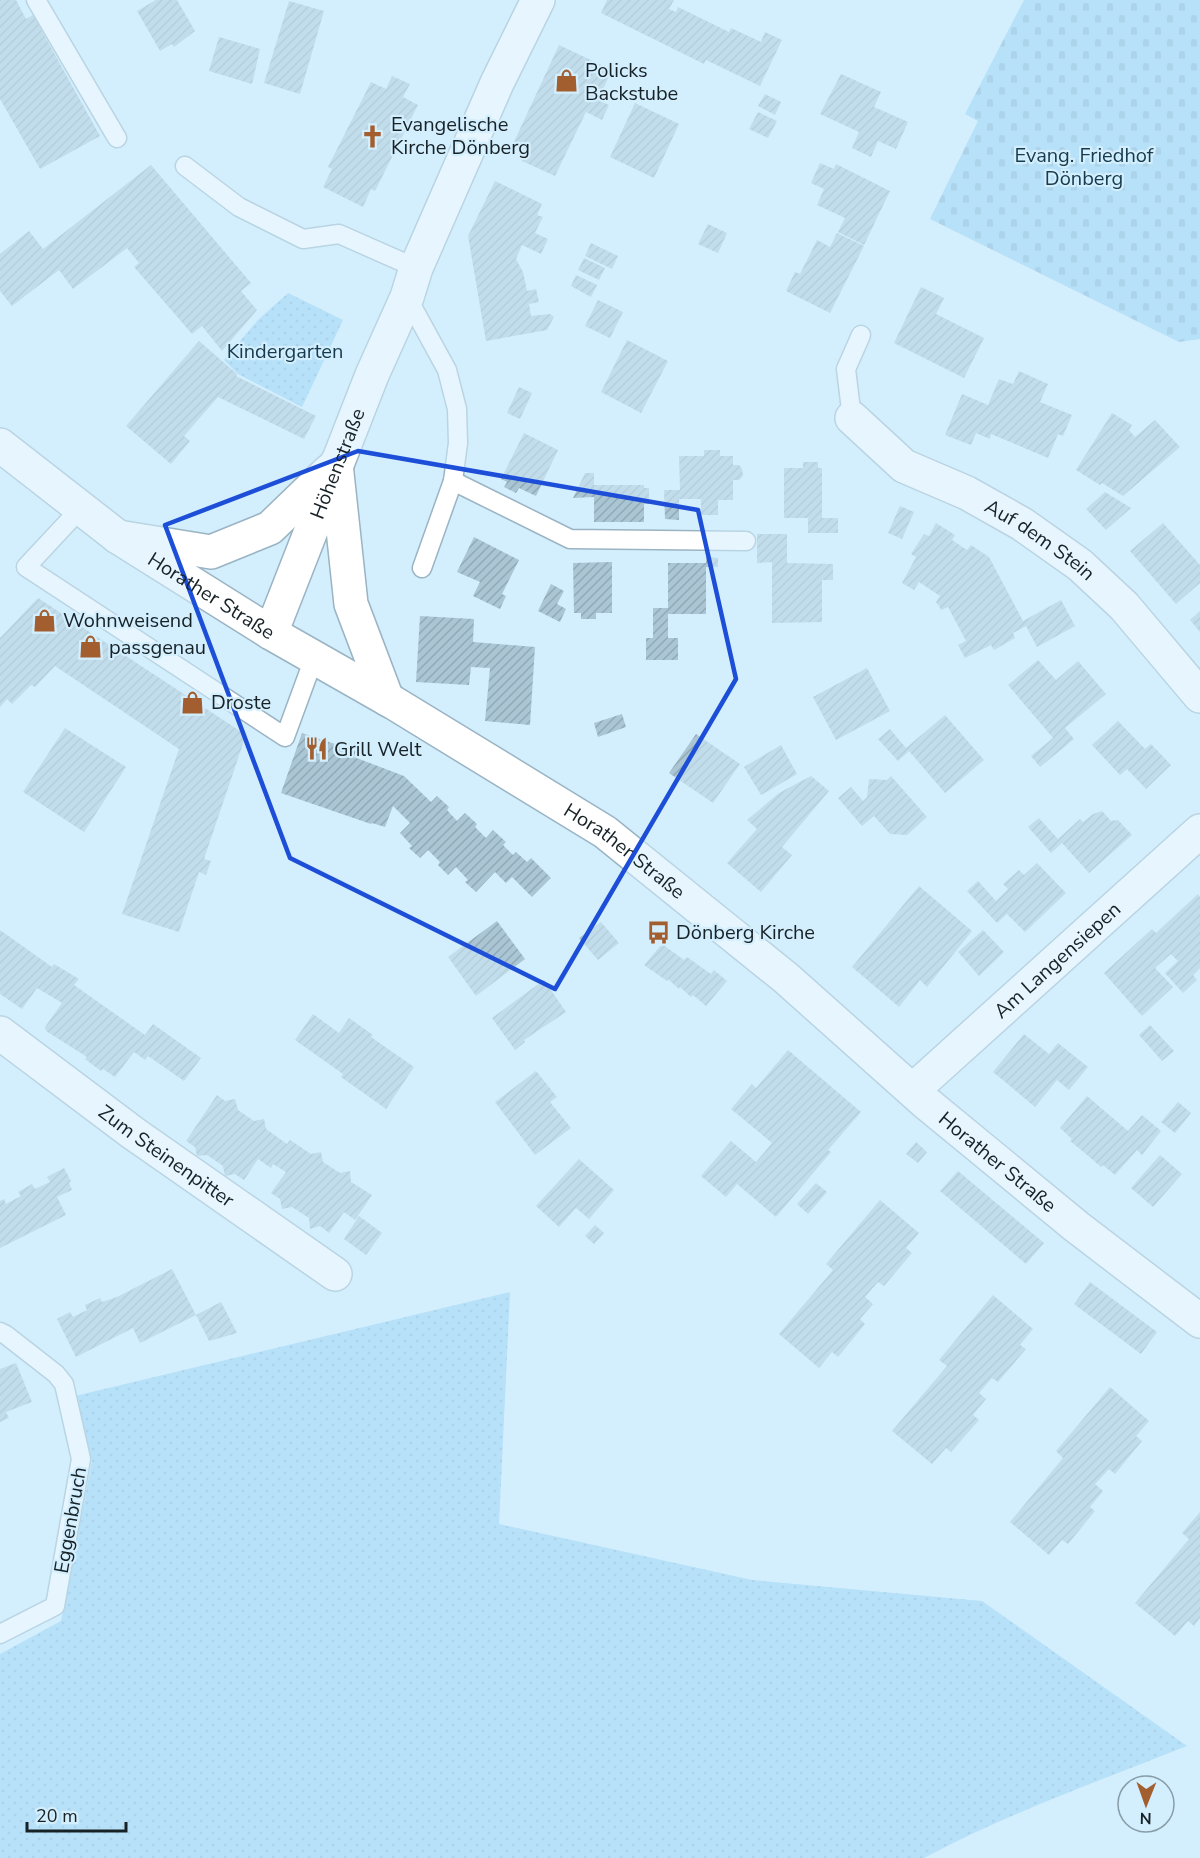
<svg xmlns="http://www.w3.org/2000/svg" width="1200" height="1858" font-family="'Nunito Sans',sans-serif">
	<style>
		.grass { fill: url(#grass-dots) }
		.cemetery { fill: url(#cemetery-stones) }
		.building { fill: url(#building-hatch) }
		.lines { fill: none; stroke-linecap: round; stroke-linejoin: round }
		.service-casing { stroke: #9ab4c3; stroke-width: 21 }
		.minor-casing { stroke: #9ab4c3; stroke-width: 36 }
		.tertiary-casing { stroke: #9ab4c3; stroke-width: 36 }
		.secondary-casing { stroke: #9ab4c3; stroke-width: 36 }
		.service { stroke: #fff; stroke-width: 18 }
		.minor { stroke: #fff; stroke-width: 33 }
		.tertiary { stroke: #fff; stroke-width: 33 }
		.secondary { stroke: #fff; stroke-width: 33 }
		.marked { fill: none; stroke: #1d4ed8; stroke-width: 4.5; stroke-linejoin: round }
		.labels { text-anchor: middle; stroke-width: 4.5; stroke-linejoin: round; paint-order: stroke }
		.poi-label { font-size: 20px; fill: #172227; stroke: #d3eefd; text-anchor: start }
		.park-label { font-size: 20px; fill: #163b4d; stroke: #d3eefd }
		.street-label { font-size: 20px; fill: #172227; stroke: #d3eefd }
	</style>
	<defs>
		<pattern id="grass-dots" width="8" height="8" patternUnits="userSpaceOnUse" patternTransform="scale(1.5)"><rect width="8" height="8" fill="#92d0f2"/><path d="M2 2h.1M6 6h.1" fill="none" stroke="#7db2d0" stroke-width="1.8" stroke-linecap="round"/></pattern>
		<pattern id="cemetery-stones" width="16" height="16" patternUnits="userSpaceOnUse" patternTransform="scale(1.5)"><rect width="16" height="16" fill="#92d0f2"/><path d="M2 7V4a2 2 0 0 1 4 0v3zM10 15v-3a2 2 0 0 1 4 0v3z" fill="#7db2d0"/></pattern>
		<pattern id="building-hatch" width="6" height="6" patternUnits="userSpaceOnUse" patternTransform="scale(1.5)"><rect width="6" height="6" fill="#aac5d4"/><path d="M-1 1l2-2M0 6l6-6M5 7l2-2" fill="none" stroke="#92a9b6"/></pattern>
	</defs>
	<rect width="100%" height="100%" fill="#d3eefd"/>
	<g class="grass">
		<path d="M288,293L343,320L302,407L238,374L224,360L258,320Z"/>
		<path d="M510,1292L499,1524L752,1580L982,1601L1187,1746C1099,1781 1008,1813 924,1858H0V1654L61,1621L92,1461L75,1396Z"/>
	</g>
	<path class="cemetery" d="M1024,0H1200V339L1179,342L930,219L978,121L965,114Z"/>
	<g class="building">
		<path d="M0,0H16L26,19L33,15L100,136L40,169L0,99Z"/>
		<path d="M156,0H177L195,31L174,47L172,44L160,51L137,11Z"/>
		<path d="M607,0H674L669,9L676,12L678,7L729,32L731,28L761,42L765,32L782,40L760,86L706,60L704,64L601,13Z"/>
		<path d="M289,1L324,11L300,94L264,83Z"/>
		<path d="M219,37L260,49L252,84L209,71Z"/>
		<path d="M559,45L612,70L598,100L609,105L602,120L586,112L555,176L522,161L527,150L513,144Z"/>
		<path d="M841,74L881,92L874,107L908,122L896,149L878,141L871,157L852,148L859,132L820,114Z"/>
		<path d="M392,76L410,84L403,97L418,105L375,191L371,189L363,207L323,187L332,169L328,167L371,82L386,89Z"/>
		<path d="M765,94L781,102L775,115L758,106Z"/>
		<path d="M635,103L679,124L654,178L610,157Z"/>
		<path d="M758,112L777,121L768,138L749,129Z"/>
		<path d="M820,163L834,169L836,164L890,191L864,245L838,232L845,218L817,205L824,189L811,183Z"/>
		<path d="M151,165L251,283L241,291L257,310L222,351L202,326L192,334L134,267L139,263L127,248L73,289L59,270L12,306L0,291V254L29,231L43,249Z"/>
		<path d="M495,181L542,204L537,215L543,217L535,233L548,239L541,254L522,245L516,259L523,272L527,291L536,289L539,302L529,304L531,316L550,314L554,317L547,330L486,341L468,236Z"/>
		<path d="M708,224L727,233L718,253L698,244Z"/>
		<path d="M837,233L864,246L830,313L786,291L795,272L800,274L817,240L830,247Z"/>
		<path d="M591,243L618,256L612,269L585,256Z"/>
		<path d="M584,258L605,268L599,280L578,270Z"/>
		<path d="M576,275L597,285L591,297L571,286Z"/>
		<path d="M921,287L944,298L936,314L984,338L964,378L894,343Z"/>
		<path d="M598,300L623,312L610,338L585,326Z"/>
		<path d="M627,340L668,361L641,413L601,392Z"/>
		<path d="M199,341L237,374L236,376L316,416L304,439L218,397L184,436L190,441L171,464L126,426Z"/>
		<path d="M1019,371L1048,384L1040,402L1072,415L1063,436L1058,434L1048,458L991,434L990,439L976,433L971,445L945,435L962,394L988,405L999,379L1013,384Z"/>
		<path d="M519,387L532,393L520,419L507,413Z"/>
		<path d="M1112,413L1132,425L1129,430L1135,437L1155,420L1180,447L1123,496L1102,483L1100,485L1076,470Z"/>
		<path d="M524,433L558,450L536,496L519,488L516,493L504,487L507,482L501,479Z"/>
		<path d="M704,450H720V456H733V465H739L742,469L743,476L739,480H733V500H718V515H701V499H679V520L665,519L664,490H680L679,456H704Z"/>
		<path d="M803,462H818V468H822V518H838V533H808V518H784V468H803Z"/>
		<path d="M585,473H594V485H644V488H649V504H644V522H594V497L573,498Z"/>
		<path d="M1105,492L1131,508L1106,530L1086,509Z"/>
		<path d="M900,506L914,512L902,539L888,533Z"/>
		<path d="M936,523L955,535L952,540L967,550L971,545L989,557L1023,621L1061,600L1075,626L1037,647L1026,626L1013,633L1015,638L994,650L991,645L965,658L958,645L966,641L965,639L948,607L941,610L939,606L936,602L940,596L919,582L914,590L902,583L916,557L911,554L924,534L929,536Z"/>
		<path d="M1163,523L1200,565V583L1176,604L1130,551Z"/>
		<path d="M757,534H787V563L833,564V580H822V622L772,623V562L757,563Z"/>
		<path d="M474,537L519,560L502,594L506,596L500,609L473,596L480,582L457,572Z"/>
		<path d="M706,557L718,558V567H706V614H668V638H678V660H646V638H653V608H668V563H706Z"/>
		<path d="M612,562V613H596V619H581V613H574L573,563Z"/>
		<path d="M551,584L564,591L557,604L566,609L560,622L538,611Z"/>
		<path d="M38,598L246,735L204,859L211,861L206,875L199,872L179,932L122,914L179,749L55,666L35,687L31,685L12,704L7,699L0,707V638Z"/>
		<path d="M1200,611V632L1190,620Z"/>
		<path d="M420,616L474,619L473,642L535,647L530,725L485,721L490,668L471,667L469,685L416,682Z"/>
		<path d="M1038,660L1056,680L1078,661L1106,694L1065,728L1074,739L1040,767L1031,756L1053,738L1008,685Z"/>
		<path d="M867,668L890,711L836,740L813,697Z"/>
		<path d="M622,714L626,727L598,737L594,723Z"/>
		<path d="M945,715L984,760L945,793L909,751L898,761L878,739L890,729L906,748Z"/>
		<path d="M1118,721L1145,749L1151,744L1171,765L1146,789L1127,769L1120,775L1092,745Z"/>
		<path d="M65,728L126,767L84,832L23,792Z"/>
		<path d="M302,733L356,751L354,757L404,776L431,802L437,796L449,807L447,810L457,821L465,813L477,824L475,827L486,838L493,830L506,842L503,845L513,855L516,852L527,862L531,858L551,878L532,897L512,877L506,883L495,872L476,892L465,882L468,880L456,867L448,875L438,865L440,862L428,850L420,858L409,848L412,846L400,833L410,823L393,806L385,827L372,823L371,824L281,793Z"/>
		<path d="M696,734L740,764L713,803L669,773Z"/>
		<path d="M781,745L797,774L761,795L744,767Z"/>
		<path d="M811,776L829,791L782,847L792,855L761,892L727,863L757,829L747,820L779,793Z"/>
		<path d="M891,776L927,817L907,835L890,834L874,816L862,826L838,798L851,787L863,801L867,797L869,779L887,780Z"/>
		<path d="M1102,811L1111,821L1118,820L1132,835L1089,873L1062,843L1051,853L1028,827L1039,818L1058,839L1080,819L1083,822L1093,814Z"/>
		<path d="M1037,863L1066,893L1025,932L1007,914L997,923L967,891L978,881L996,901L1008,889L1003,884L1019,870L1024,875Z"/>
		<path d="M919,886L972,931L927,987L920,980L899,1007L852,967Z"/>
		<path d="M1198,894L1200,897V968L1193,975L1197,980L1183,993L1165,973L1178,961L1171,954L1155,968L1173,987L1142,1016L1104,973L1152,929L1156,933Z"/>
		<path d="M497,921L525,959L476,996L448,957Z"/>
		<path d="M601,922L619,943L598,960L579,938Z"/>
		<path d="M0,930L52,967L54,964L79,979L74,985L145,1035L153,1024L201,1058L184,1081L148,1056L145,1060L134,1052L115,1077L103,1069L101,1071L85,1059L87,1057L46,1031L45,1027L62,1003L37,988L22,1009L0,994Z"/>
		<path d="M983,930L1004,952L979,976L958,952Z"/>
		<path d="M662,944L684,960L687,957L711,974L714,970L727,981L706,1006L693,995L691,997L680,987L679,989L668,979L667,981L644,965Z"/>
		<path d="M544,980L566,1012L524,1040L525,1042L515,1050L492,1018Z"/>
		<path d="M313,1014L339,1033L349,1018L373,1035L371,1037L414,1067L386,1109L341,1077L343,1074L295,1040Z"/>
		<path d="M1150,1025L1174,1051L1162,1061L1139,1035Z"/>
		<path d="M1024,1034L1049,1054L1058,1043L1088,1067L1069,1090L1057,1080L1035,1107L993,1072Z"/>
		<path d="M788,1050L861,1112L828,1150L831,1152L776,1217L737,1184L726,1197L701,1176L731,1141L756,1162L772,1143L731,1109L752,1084L756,1088Z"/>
		<path d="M536,1071L557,1097L550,1102L571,1128L535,1155L495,1102Z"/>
		<path d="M217,1095L225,1101L235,1099L238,1110L254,1121L264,1119L266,1129L287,1144L290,1140L311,1154L321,1152L323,1162L340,1173L350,1171L351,1182L372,1195L355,1220L344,1212L329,1233L320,1226L310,1229L309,1218L292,1207L282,1209L280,1199L271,1193L286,1172L273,1164L271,1168L258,1159L244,1180L235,1174L225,1176L223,1166L207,1155L197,1156L195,1147L186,1141Z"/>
		<path d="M1087,1096L1128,1131L1142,1115L1161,1131L1142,1155L1137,1150L1115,1175L1103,1165L1101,1167L1086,1154L1070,1141L1072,1139L1060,1128Z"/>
		<path d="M1178,1102L1191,1113L1175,1133L1161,1122Z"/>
		<path d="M916,1142L927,1152L918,1163L906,1154Z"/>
		<path d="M1160,1155L1182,1174L1153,1207L1131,1188Z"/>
		<path d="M579,1159L614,1190L589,1219L576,1208L559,1227L536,1206Z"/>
		<path d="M64,1168L71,1181L69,1183L72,1190L57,1197L66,1215L0,1248V1201L4,1199L6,1204L21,1196L18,1192L32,1184L35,1189L50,1182L47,1177Z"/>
		<path d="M958,1171L1044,1243L1026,1264L940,1191Z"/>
		<path d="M816,1183L827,1192L808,1214L797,1204Z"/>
		<path d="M880,1200L919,1233L906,1248L912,1253L884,1286L878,1282L865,1297L873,1304L860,1319L865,1324L838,1357L832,1352L819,1368L779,1334L833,1270L826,1264Z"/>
		<path d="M359,1216L382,1233L366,1255L344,1239Z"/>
		<path d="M595,1225L604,1233L594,1244L585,1236Z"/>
		<path d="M172,1269L196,1315L140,1343L133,1328L76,1357L57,1319L70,1312L73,1317L87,1310L85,1305L100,1298L102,1302L117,1297Z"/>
		<path d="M1090,1282L1157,1332L1141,1354L1074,1304Z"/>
		<path d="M993,1295L1033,1329L1020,1345L1026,1349L998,1382L992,1378L979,1393L986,1399L973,1415L979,1420L951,1452L946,1448L932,1464L892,1431L947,1366L939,1360Z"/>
		<path d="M221,1302L237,1333L209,1341L196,1315Z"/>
		<path d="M16,1363L32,1402L6,1412L9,1418L0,1422V1369Z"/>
		<path d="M1110,1387L1149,1421L1136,1436L1142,1441L1115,1474L1109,1469L1095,1484L1103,1491L1090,1507L1095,1511L1068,1544L1062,1540L1049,1555L1010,1522L1063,1458L1056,1451Z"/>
		<path d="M1200,1512V1618L1194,1626L1188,1621L1175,1636L1135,1603L1189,1539L1182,1533Z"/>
	</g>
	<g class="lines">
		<defs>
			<g id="service">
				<path d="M36,0L117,138"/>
				<path d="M185,166L239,207L303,239L339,234L416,268"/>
				<path d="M407,297L447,370L457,409L458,443L453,481L422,568"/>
				<path d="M852,418L846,369L861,335"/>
				<path d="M453,481L570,539L746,541"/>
				<path d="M81,508L26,567L285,737L314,658"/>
				<path d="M0,1332L6,1335L56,1374L64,1384L81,1459L55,1606L0,1634"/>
			</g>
			<g id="minor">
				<path id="s1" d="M852,418L904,466L967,493L1022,524L1080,565L1124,606L1200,696"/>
				<path id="s2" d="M0,1033L133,1133L335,1274"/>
				<path id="s3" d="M913,1090L1200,831"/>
			</g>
			<g id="tertiary">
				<path d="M118,537L211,552L270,528L329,471"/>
				<path id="s4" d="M271,633L372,375L407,297L416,268L497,83L538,0"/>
			</g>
			<g id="secondary">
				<path id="s5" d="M0,445L118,537L271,633L394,703L605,832L786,978L925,1102L1077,1227L1200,1321"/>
				<path d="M336,464L351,604L387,699"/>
			</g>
		</defs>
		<use href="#service" class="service-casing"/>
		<use href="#minor" class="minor-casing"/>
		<use href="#tertiary" class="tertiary-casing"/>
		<use href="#secondary" class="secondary-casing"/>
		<use href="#service" class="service"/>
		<use href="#minor" class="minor"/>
		<use href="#tertiary" class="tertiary"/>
		<use href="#secondary" class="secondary"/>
	</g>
	<path d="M0 0H1200V1858H0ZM358,451L698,510L736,679L555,989L290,858L165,525Z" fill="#d3eefd" fill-opacity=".55" fill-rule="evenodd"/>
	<path class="marked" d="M358,451L698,510L736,679L555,989L290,858L165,525Z"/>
	<defs>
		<symbol id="shop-bare" viewBox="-9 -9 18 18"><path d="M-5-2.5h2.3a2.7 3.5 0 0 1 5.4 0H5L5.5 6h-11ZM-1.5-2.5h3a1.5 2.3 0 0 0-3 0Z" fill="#a35e30" stroke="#d3eefd" stroke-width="2.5" paint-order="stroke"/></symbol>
		<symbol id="church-bare" viewBox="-9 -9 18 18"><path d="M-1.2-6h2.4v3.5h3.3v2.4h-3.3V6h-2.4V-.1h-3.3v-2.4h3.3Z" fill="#a35e30" stroke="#d3eefd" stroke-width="2.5" paint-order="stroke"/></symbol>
		<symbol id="restaurant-bare" viewBox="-9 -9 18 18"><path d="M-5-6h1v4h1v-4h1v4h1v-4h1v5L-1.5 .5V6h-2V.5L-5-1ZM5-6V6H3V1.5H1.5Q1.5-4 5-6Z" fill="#a35e30" stroke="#d3eefd" stroke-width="2.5" paint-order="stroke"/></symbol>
		<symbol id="bus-bare" viewBox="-9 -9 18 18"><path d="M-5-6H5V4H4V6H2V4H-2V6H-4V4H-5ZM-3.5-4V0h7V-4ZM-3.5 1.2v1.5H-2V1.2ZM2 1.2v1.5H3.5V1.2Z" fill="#a35e30" stroke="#d3eefd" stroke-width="2.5" paint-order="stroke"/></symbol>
	</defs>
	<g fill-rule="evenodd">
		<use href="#shop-bare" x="550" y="64" width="33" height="33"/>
		<use href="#church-bare" x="356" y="120" width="33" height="33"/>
		<use href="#shop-bare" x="28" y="604" width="33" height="33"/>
		<use href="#shop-bare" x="74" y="630" width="33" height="33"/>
		<use href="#shop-bare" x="176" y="686" width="33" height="33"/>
		<use href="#restaurant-bare" x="300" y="732" width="33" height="33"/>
		<use href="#bus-bare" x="642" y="916" width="33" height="33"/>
	</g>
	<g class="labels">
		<g class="poi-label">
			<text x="585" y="77">Policks<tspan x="585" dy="23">Backstube</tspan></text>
			<text x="391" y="131">Evangelische<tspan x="391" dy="23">Kirche Dönberg</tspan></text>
			<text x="63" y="627">Wohnweisend</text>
			<text x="109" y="654">passgenau</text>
			<text x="211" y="709">Droste</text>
			<text x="334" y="756">Grill Welt</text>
			<text x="676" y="939">Dönberg Kirche</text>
		</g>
		<g class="park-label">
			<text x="1084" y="162">Evang. Friedhof<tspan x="1084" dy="23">Dönberg</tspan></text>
			<text x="285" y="358">Kindergarten</text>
		</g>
		<g class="street-label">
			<text dy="7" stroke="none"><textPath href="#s4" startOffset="182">Höhenstraße</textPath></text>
			<text dy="7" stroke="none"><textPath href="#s1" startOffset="226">Auf dem Stein</textPath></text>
			<text dy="7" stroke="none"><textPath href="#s5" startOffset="260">Horather Straße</textPath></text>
			<text dy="7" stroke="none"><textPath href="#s5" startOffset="746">Horather Straße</textPath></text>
			<text dy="7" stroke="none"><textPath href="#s3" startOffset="194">Am Langensiepen</textPath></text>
			<text dy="7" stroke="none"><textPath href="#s2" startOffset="207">Zum Steinenpitter</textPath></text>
			<text dy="7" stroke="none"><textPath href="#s5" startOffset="1232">Horather Straße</textPath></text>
			<text transform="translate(70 1520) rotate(-80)" y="7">Eggenbruch</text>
		</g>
	</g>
	<g transform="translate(1146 1804) rotate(181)"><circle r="28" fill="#d3eefd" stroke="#889ca7" stroke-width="1.5"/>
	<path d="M0-4.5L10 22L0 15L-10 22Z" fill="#a35e30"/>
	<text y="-9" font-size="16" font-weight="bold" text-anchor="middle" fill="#172227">N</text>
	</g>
	<path d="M27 1822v9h99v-9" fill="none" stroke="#172227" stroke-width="3"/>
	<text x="36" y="1822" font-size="18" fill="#172227" stroke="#d3eefd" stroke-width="4.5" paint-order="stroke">20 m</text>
</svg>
